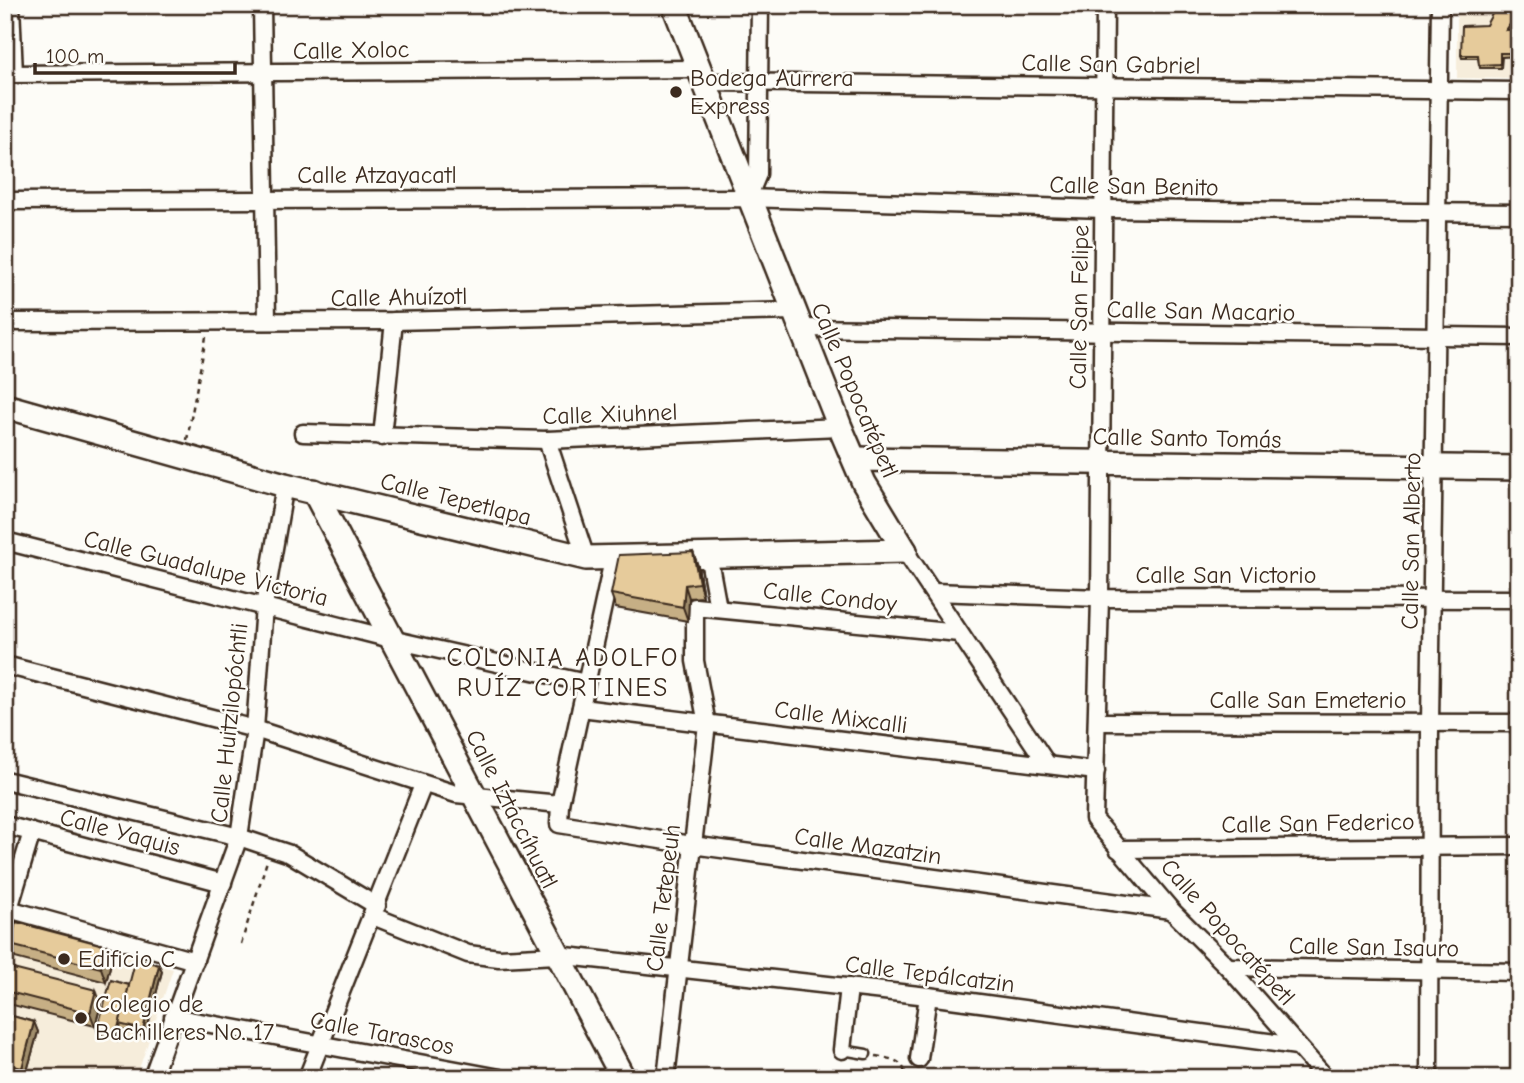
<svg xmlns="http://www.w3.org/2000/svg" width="1524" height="1083" font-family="'Comic Neue',sans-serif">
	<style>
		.built { fill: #f6eddb }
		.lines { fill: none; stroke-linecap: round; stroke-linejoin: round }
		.lane-casing { stroke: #3b2a1e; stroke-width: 13 }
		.street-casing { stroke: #3b2a1e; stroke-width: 21 }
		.secondary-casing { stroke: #3b2a1e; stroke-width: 28 }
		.path { stroke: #3b2a1e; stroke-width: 2.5; stroke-dasharray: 5 5; stroke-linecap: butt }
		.lane { stroke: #fdfcf7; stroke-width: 8 }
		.street { stroke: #fdfcf7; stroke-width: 16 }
		.secondary { stroke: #fdfcf7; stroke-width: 23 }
		.wall { fill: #c6af85; stroke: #3b2a1e; stroke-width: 2 }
		.shaded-wall { fill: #a18e6c; stroke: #3b2a1e; stroke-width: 2 }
		.building { fill: #e6cb9b; stroke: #3b2a1e; stroke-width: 2 }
		.poi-dot { fill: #3b2a1e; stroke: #fdfcf7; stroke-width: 2.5 }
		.labels { text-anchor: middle; stroke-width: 5; stroke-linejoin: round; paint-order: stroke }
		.street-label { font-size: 24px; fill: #3b2a1e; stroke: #fdfcf7 }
		.poi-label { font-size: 24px; fill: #3b2a1e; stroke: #fdfcf7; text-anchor: start }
		.neighbourhood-label { font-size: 26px; letter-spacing: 2px; fill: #3b2a1e; stroke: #fdfcf7 }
	</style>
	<rect width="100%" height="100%" fill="#fdfcf7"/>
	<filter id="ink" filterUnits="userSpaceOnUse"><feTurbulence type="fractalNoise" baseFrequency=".0143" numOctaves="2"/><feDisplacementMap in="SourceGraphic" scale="14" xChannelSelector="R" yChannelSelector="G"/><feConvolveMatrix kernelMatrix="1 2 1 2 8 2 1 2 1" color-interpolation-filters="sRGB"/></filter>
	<g filter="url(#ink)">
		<g class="built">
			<path d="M1457,5H1519V79L1457,78Z"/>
			<path d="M21,927L173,969L136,1078H5V987Z"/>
		</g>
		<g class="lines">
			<defs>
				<path id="lane" d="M842,1050L866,1054"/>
				<g id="street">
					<path d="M11,5L14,74"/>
					<path d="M262,5L267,320"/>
					<path d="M1105,5L1100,598L1094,819L1171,910L1228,967L1326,1078"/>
					<path d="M5,74L697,69"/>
					<path d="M702,82L1519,91"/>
					<path d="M748,198L758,174L760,5"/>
					<path d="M5,201L748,198L1104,209L1519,213"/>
					<path d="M5,322L394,321L793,311"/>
					<path d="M799,328L1519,337"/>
					<path d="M303,433L547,440L840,427"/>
					<path d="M382,437L394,321"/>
					<path d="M547,440L586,558"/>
					<path d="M5,541L395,640L586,683"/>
					<path d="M905,551L1047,764"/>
					<path d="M708,554L718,608"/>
					<path d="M613,560L560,804L559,824L692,845L1171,910"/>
					<path d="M933,592L1100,598L1519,599"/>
					<path d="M5,665L255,729L456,794L560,804"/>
					<path d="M581,708L1096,771"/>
					<path d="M1098,722L1519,723"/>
					<path d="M5,780L239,837L290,854L377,906"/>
					<path d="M5,825L223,883"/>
					<path d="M1118,849L1519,846"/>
					<path d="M5,908L195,961"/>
					<path d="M373,916L468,954L499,958L557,955L928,996L1297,1046"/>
					<path d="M5,922L32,832"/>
					<path d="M1228,967L1519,972"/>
					<path d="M173,1017L500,1078"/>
					<path d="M842,1050L849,987"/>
					<path d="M919,1059L928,996"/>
					<path d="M152,1078L239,837L255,729L264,606L285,485"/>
					<path d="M307,1078L423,785"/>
					<path d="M666,1078L707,724L695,661V607L959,633"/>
					<path d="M1429,1078L1430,723L1440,5"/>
				</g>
				<g id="secondary">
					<path d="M674,5L840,427L864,483L905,551"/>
					<path d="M5,406L285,485L586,558L905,551"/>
					<path d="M855,459L1519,468"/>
					<path d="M314,491L623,1078"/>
				</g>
			</defs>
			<use href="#lane" class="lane-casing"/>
			<use href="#street" class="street-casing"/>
			<use href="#secondary" class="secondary-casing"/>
			<g class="path">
				<path d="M187,440L206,337"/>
				<path d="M241,944L267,861"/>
				<path d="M876,1056C891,1059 906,1060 905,1078"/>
			</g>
			<use href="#lane" class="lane"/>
			<use href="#street" class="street"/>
			<use href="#secondary" class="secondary"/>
		</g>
		<g class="wall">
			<path d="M1519,5V17L1510,30L1519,29V56L1502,57L1501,68H1480L1478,58H1462L1461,55L1486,25Z"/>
			<path d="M693,552L698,566L703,597L689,598L688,621L616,608L611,594Z"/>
			<path d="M10,945L107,946L112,959L106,982L15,958Z"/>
			<path d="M159,965L162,971L145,1037L121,1030L120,1027L117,1039L98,1034L97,1030L129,985Z"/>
			<path d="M5,967L101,1004L95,1026L5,1003Z"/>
			<path d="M5,1014L34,1022L38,1032L25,1078L5,1073Z"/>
		</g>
		<g class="shaded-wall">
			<path d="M1519,12V17L1508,33L1506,30Z"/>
			<path d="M693,552L698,566L703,597L699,583Z"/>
			<path d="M685,585L689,598L688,621L683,607Z"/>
			<path d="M107,946L112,959L106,982L101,968Z"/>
			<path d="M159,965L162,971L145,1037L143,1030Z"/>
			<path d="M96,990L101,1004L95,1026L90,1013Z"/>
			<path d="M34,1022L38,1032L25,1078L22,1068Z"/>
			<path d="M119,1024L120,1027L117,1039L116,1036Z"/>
		</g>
		<g class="building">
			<path d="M1497,5H1519V12L1506,30L1519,29V53H1500V64L1479,65L1478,55H1461L1462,26L1486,25Z"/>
			<path d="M693,552L699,583L685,585L683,607L611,594L619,555Z"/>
			<path d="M16,922L107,946L101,968L10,945Z"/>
			<path d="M136,958L159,965L143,1030L119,1024Z"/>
			<path d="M5,967L96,990L90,1013L5,991Z"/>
			<path d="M111,980L129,985L116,1036L97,1030Z"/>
			<path d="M5,1014L34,1022L22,1068L5,1064Z"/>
		</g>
	</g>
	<g class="poi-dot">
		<circle cx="676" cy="92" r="7"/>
		<circle cx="64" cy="959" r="7"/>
		<circle cx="81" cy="1018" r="7"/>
	</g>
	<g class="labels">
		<g class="street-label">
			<text transform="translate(351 50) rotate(-1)" y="8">Calle Xoloc</text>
			<text transform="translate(1111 64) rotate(1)" y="8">Calle San Gabriel</text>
			<text x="377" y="183">Calle Atzayacatl</text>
			<text transform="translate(1134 186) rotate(1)" y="8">Calle San Benito</text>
			<text transform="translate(399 297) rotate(-1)" y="8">Calle Ahuízotl</text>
			<text transform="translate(1079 307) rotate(-89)" y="8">Calle San Felipe</text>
			<text transform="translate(1201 311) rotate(1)" y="8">Calle San Macario</text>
			<text transform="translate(855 390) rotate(67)" y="8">Calle Popocatépetl</text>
			<text transform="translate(610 414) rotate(-2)" y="8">Calle Xiuhnel</text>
			<text transform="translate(1187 438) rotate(1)" y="8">Calle Santo Tomás</text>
			<text transform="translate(456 499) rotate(14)" y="8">Calle Tepetlapa</text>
			<text transform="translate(1411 541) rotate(-89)" y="8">Calle San Alberto</text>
			<text transform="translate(206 568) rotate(14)" y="8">Calle Guadalupe Victoria</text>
			<text x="1226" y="583">Calle San Victorio</text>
			<text transform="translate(830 597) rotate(6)" y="8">Calle Condoy</text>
			<text x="1308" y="708">Calle San Emeterio</text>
			<text transform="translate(841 717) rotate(7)" y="8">Calle Mixcalli</text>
			<text transform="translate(229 723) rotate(-84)" y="8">Calle Huitzilopóchtli</text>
			<text transform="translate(512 809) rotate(63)" y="8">Calle Iztaccíhuatl</text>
			<text transform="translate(1318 823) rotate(-1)" y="8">Calle San Federico</text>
			<text transform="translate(120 832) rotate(15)" y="8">Calle Yaquis</text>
			<text transform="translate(868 846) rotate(8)" y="8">Calle Mazatzin</text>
			<text transform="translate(663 898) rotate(-83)" y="8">Calle Tetepeuh</text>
			<text transform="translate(1228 932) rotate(48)" y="8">Calle Popocatépetl</text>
			<text transform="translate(1374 947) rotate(1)" y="8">Calle San Isauro</text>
			<text transform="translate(930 974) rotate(7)" y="8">Calle Tepálcatzin</text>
			<text transform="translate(382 1033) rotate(11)" y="8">Calle Tarascos</text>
		</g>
		<g class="poi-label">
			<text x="690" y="86">Bodega Aurrera<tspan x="690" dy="28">Express</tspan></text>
			<text x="78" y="967">Edificio C</text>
			<text x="95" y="1012">Colegio de<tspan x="95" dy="28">Bachilleres No. 17</tspan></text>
		</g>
		<g class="neighbourhood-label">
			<text x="563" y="666">COLONIA ADOLFO<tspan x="563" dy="30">RUÍZ CORTINES</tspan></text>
		</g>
	</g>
	<rect width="1524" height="1083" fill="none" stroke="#fdfcf7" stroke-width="28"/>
	<rect x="14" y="14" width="1496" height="1055" fill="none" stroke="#3b2a1e" stroke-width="2.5" filter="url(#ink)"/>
	<path d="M35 63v10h200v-10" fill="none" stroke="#3b2a1e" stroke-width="3.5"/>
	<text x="46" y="63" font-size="21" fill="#3b2a1e" stroke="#fdfcf7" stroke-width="5" paint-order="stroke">100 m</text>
</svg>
